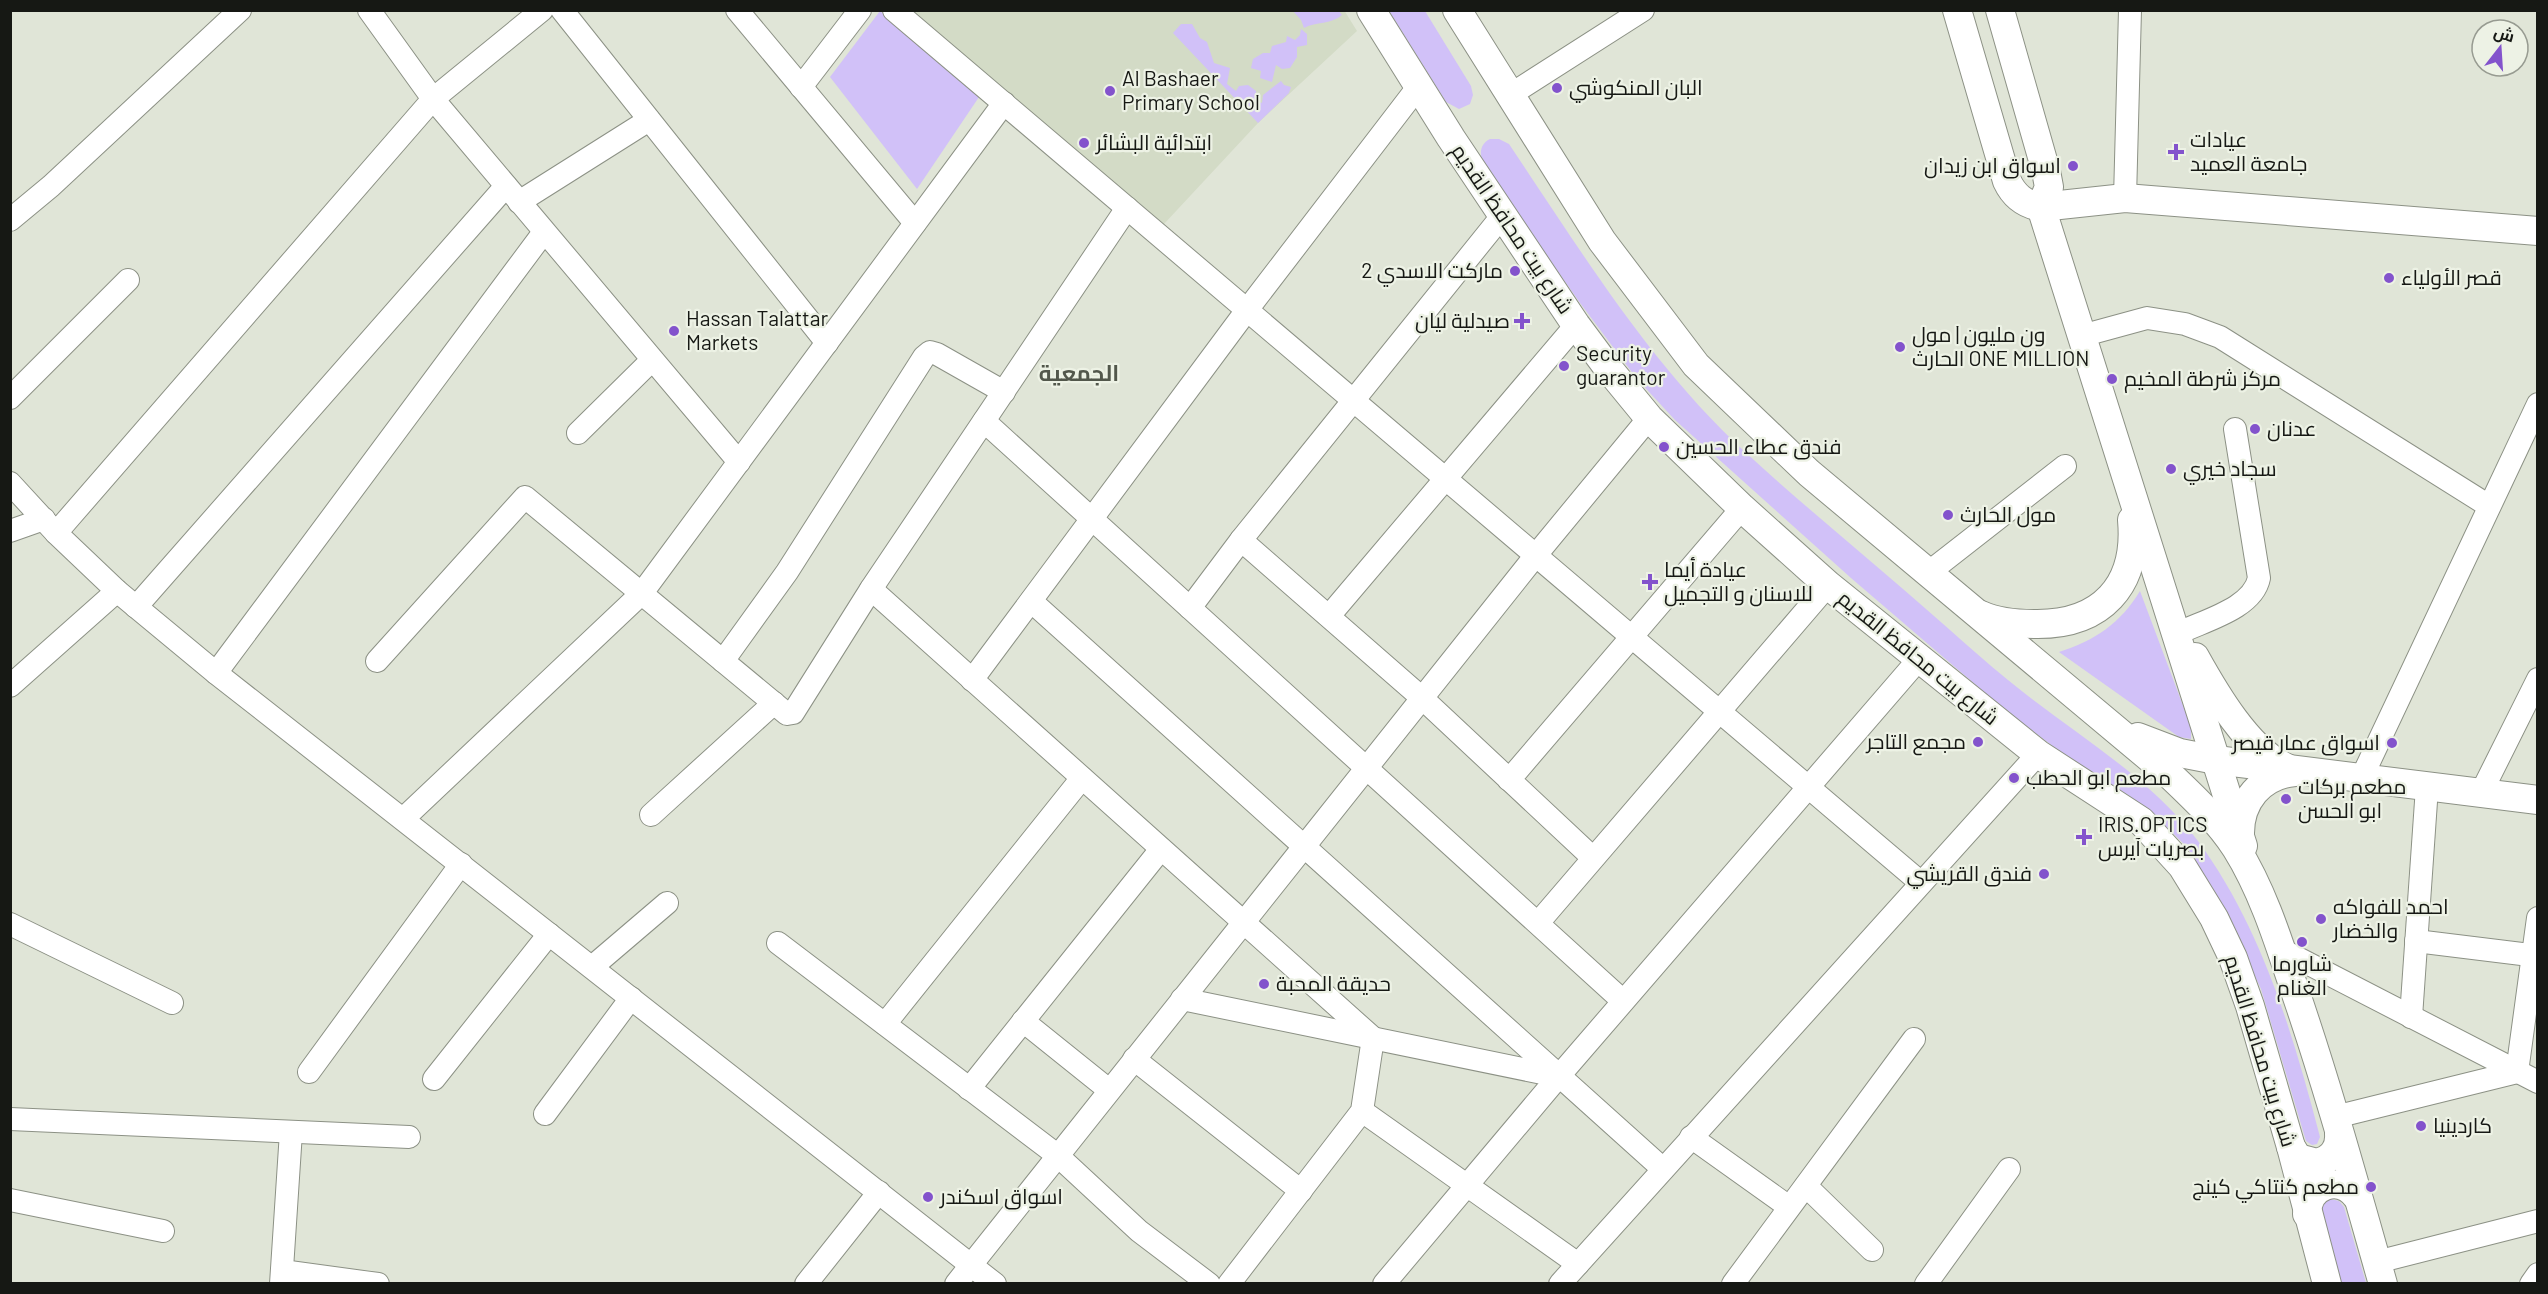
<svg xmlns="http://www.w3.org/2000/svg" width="2548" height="1294" font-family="Barlow,Cairo,sans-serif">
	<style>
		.built { fill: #d3dbc6 }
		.green { fill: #d1c1f8 }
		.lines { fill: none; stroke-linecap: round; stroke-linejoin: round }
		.minor-casing { stroke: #8c9185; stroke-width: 24 }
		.major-casing { stroke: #8c9185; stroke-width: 30 }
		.minor { stroke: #fff; stroke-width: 22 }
		.major { stroke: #fff; stroke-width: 28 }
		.poi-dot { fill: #8353cc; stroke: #edf2e5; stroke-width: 2 }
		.labels { text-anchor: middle; stroke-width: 4.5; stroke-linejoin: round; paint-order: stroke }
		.poi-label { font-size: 21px; fill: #161814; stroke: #edf2e5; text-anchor: start }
		.street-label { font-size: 21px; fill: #161814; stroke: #edf2e5 }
		.neighbourhood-label { font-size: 22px; font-weight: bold; fill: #52574b; stroke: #edf2e5 }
	</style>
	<rect width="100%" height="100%" fill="#e0e5d7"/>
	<path class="built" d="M1344,10L1357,31L1258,123L1164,224L907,11Z"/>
	<g class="green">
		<path d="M880,11L979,97L917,189L830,77Z"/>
		<path d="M1293,11H1339L1342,15C1330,25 1317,21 1304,28L1301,20Z"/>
		<path d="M1389,11H1425L1471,86L1473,95L1470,104L1459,109L1446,102Z"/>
		<path d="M1181,24H1192L1200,38L1207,42L1214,63L1230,68L1227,84L1236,91L1239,86L1248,85L1256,91V100L1262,103L1263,95L1281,81L1284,85L1291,87L1289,93L1258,123L1173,33Z"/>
		<path d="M1301,29L1307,34V45L1297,47V57L1290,68L1282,69L1276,65L1272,82L1260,78L1261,71L1251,68L1253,59L1263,53H1270L1272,46L1286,42L1287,36L1295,40L1300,35Z"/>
		<path d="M1490,139H1499L1509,144C1581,251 1649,363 1744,451C1796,499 1850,543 1903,589C1943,623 1982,660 2023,692C2083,739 2151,779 2198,841C2262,928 2293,1034 2320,1137L2317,1144L2312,1145L2306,1141L2261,989L2213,889L2187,847L2151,812L2131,797L2058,750L2005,710L1851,578L1675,420L1637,379L1580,303L1484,166C1480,156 1478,145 1490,139Z"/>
		<path d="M2140,591L2191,727V739L2179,737L2059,652C2094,641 2121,623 2140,591Z"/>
		<path d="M2331,1199L2339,1201L2344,1207L2366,1283H2338L2320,1218L2321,1204Z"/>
	</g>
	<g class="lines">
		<defs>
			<g id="minor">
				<path d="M369,10L433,99L739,462"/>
				<path d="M562,10L827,343"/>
				<path d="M737,10L915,223"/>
				<path d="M894,10L1920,882"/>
				<path d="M801,87L860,10"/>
				<path d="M1510,95L1643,10"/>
				<path d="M2125,198L2130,10"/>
				<path d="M519,202L649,120"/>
				<path d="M10,220L51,186L240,10"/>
				<path d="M2081,336L2147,318L2185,324L2220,337L2489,506"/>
				<path d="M10,398L128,280"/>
				<path d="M984,421L1623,1001"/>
				<path d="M578,433L652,360"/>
				<path d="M10,483L56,533L117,591L216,673L995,1284"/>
				<path d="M10,531L44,519"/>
				<path d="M56,533L433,99L542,10"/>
				<path d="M1241,540L1502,216"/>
				<path d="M1928,573L2065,466"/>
				<path d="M871,589L1373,1038L1362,1111L1229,1284"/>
				<path d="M1031,601L1663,1169"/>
				<path d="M136,607L506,186"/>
				<path d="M1190,608L1241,540L1422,698L1593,858"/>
				<path d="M1329,616L1576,325"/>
				<path d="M2181,632C2206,620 2253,608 2259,578L2235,429"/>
				<path d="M377,661L525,497L787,714L793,713L871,589L1127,208"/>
				<path d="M723,661L787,572L924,357L930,352L937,354L1004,392"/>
				<path d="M216,673L544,232"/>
				<path d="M972,680L1247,310L1418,87"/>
				<path d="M10,686L117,591"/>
				<path d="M2361,779L2538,404"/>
				<path d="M1509,780L1742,508"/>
				<path d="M2481,793L2538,679"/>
				<path d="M651,815L774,703"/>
				<path d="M403,819L642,593L1004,103"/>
				<path d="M1538,923L1828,585"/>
				<path d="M10,924L172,1003"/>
				<path d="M2416,941L2538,956"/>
				<path d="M778,943L1057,1155L1139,1231L1209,1284"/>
				<path d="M2282,950L2538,1082"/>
				<path d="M592,967L667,903"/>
				<path d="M1182,999L1557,1076"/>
				<path d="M2411,1017L2427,787"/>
				<path d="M1023,1021L1109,1090"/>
				<path d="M885,1024L1082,778"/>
				<path d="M1134,1059L1301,1191"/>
				<path d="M309,1072L461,864"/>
				<path d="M434,1079L549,934"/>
				<path d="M969,1089L1161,849"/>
				<path d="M1362,1111L1578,1264"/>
				<path d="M545,1114L631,998"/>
				<path d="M2335,1117L2517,1072L2538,918"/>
				<path d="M10,1119L409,1137"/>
				<path d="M1691,1137L1789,1207"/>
				<path d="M1806,1186L1872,1250"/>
				<path d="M10,1200L163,1231"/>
				<path d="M2377,1262L2538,1221"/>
				<path d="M282,1271L378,1284"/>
				<path d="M281,1284L291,1132"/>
				<path d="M806,1284L879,1192"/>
				<path d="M956,1284L1536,555L1649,418"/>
				<path d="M1384,1284L1559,1076L1919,659"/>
				<path d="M1560,1284L2038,754"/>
				<path d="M1733,1284L1914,1039"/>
				<path d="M1926,1284L2009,1169"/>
				<path d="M2531,1284L2538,1274"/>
			</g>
			<g id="major">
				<path d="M1371,10L1451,138L1576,325L1608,368L1649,418L1742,508L1828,585L2038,754L2141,821L2182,866L2214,918L2233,958L2250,1006L2291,1147L2327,1284"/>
				<path d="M1457,10L1602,241L1696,365L1809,473L2169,774C2192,796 2218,820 2236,848C2263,891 2279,943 2295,991C2328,1087 2355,1186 2383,1284"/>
				<path d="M1957,10L2007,181C2014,196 2024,204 2041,207L2125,198L2538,231"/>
				<path d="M2000,10L2046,171L2049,187L2041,207L2243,846"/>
				<path d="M1981,615C1998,623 2017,624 2035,624C2101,625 2138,586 2132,520"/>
				<path d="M2195,657C2215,693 2248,750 2287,768"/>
				<path d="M2138,737L2180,753L2216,760L2538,800"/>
				<path d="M2240,836C2239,801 2261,775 2295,772"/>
				<path d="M2291,1147L2298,1158L2317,1163C2332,1159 2340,1149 2339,1134"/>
				<path d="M2307,1214C2307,1184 2340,1174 2357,1197"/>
			</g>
		</defs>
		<use href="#minor" class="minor-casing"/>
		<use href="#major" class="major-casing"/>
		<use href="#minor" class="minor"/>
		<use href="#major" class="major"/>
	</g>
	<g class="poi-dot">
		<circle cx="1557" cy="88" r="6"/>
		<circle cx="1110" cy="91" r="6"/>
		<circle cx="1084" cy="143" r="6"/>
		<path d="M2173 143h6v6h6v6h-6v6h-6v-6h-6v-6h6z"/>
		<circle cx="2073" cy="166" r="6"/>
		<circle cx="1515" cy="271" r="6"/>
		<circle cx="2389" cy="278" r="6"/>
		<path d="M1519 312h6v6h6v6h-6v6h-6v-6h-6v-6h6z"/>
		<circle cx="674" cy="331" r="6"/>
		<circle cx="1900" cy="347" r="6"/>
		<circle cx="1564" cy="366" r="6"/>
		<circle cx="2112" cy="379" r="6"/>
		<circle cx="2255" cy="429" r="6"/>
		<circle cx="1664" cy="447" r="6"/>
		<circle cx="2171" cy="469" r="6"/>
		<circle cx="1948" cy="515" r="6"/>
		<path d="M1647 573h6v6h6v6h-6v6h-6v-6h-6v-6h6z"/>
		<circle cx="1978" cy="742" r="6"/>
		<circle cx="2392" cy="743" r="6"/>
		<circle cx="2014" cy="778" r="6"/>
		<circle cx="2286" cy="799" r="6"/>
		<path d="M2081 828h6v6h6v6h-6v6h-6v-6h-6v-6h6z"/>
		<circle cx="2044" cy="874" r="6"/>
		<circle cx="2321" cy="919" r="6"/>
		<circle cx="2302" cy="942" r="6"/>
		<circle cx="1264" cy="984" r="6"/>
		<circle cx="2421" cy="1126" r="6"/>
		<circle cx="2371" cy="1187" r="6"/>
		<circle cx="928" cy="1197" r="6"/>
	</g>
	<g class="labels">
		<g class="poi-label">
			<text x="1122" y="86">Al Bashaer<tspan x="1122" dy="24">Primary School</tspan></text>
			<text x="1569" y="95">البان المنكوشي</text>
			<text x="2190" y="147">عيادات<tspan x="2190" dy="24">جامعة العميد</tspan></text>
			<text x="1096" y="150">ابتدائية البشائر</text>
			<text x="2061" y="173" text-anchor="end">اسواق ابن زيدان</text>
			<text x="1503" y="278" text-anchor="end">ماركت الاسدي 2</text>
			<text x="2401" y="285">قصر الأولياء</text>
			<text x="686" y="326">Hassan Talattar<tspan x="686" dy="24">Markets</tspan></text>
			<text x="1510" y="328" text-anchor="end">صيدلية ليان</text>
			<text x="1912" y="342">ون مليون | مول<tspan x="1912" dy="24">الحارث ONE MILLION</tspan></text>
			<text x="1576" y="361">Security<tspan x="1576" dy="24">guarantor</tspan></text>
			<text x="2124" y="386">مركز شرطة المخيم</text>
			<text x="2267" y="436">عدنان</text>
			<text x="1676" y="454">فندق عطاء الحسين</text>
			<text x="2183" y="476">سجاد خيري</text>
			<text x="1960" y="522">مول الحارث</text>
			<text x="1664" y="577">عيادة أيما<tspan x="1664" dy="24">للاسنان و التجميل</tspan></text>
			<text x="1966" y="749" text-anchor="end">مجمع التاجر</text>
			<text x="2380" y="750" text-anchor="end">اسواق عمار قيصر</text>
			<text x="2026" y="785">مطعم ابو الحطب</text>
			<text x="2298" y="794">مطعم بركات<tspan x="2298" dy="24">ابو الحسن</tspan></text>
			<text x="2098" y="832">IRIS.OPTICS<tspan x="2098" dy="24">بصريات آيرس</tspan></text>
			<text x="2032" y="881" text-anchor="end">فندق القريشي</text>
			<text x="2333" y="914">احمد للفواكه<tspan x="2333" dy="24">والخضار</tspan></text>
			<text x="2302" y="971" text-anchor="middle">شاورما<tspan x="2302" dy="24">الغنام</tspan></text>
			<text x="1276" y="991">حديقة المحبة</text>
			<text x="2433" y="1133">كاردينيا</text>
			<text x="2359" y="1194" text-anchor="end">مطعم كنتاكي كينج</text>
			<text x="940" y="1204">اسواق اسكندر</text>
		</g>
		<g class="street-label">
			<text transform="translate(1512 229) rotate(56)" y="7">شارع بيت محافظ القديم</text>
			<text transform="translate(1918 658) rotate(39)" y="7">شارع بيت محافظ القديم</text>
			<text transform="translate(2260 1051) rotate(73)" y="7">شارع بيت محافظ القديم</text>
		</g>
		<g class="neighbourhood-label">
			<text x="1079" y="381">الجمعية</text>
		</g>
	</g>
	<rect width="2548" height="1294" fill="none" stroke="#161814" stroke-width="24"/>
	<g transform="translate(2500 48) rotate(17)"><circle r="28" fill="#edf2e5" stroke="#979b91" stroke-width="1.5"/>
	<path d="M0-4.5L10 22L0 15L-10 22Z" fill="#8353cc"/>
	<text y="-9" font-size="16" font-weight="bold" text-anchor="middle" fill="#161814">ش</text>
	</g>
</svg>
